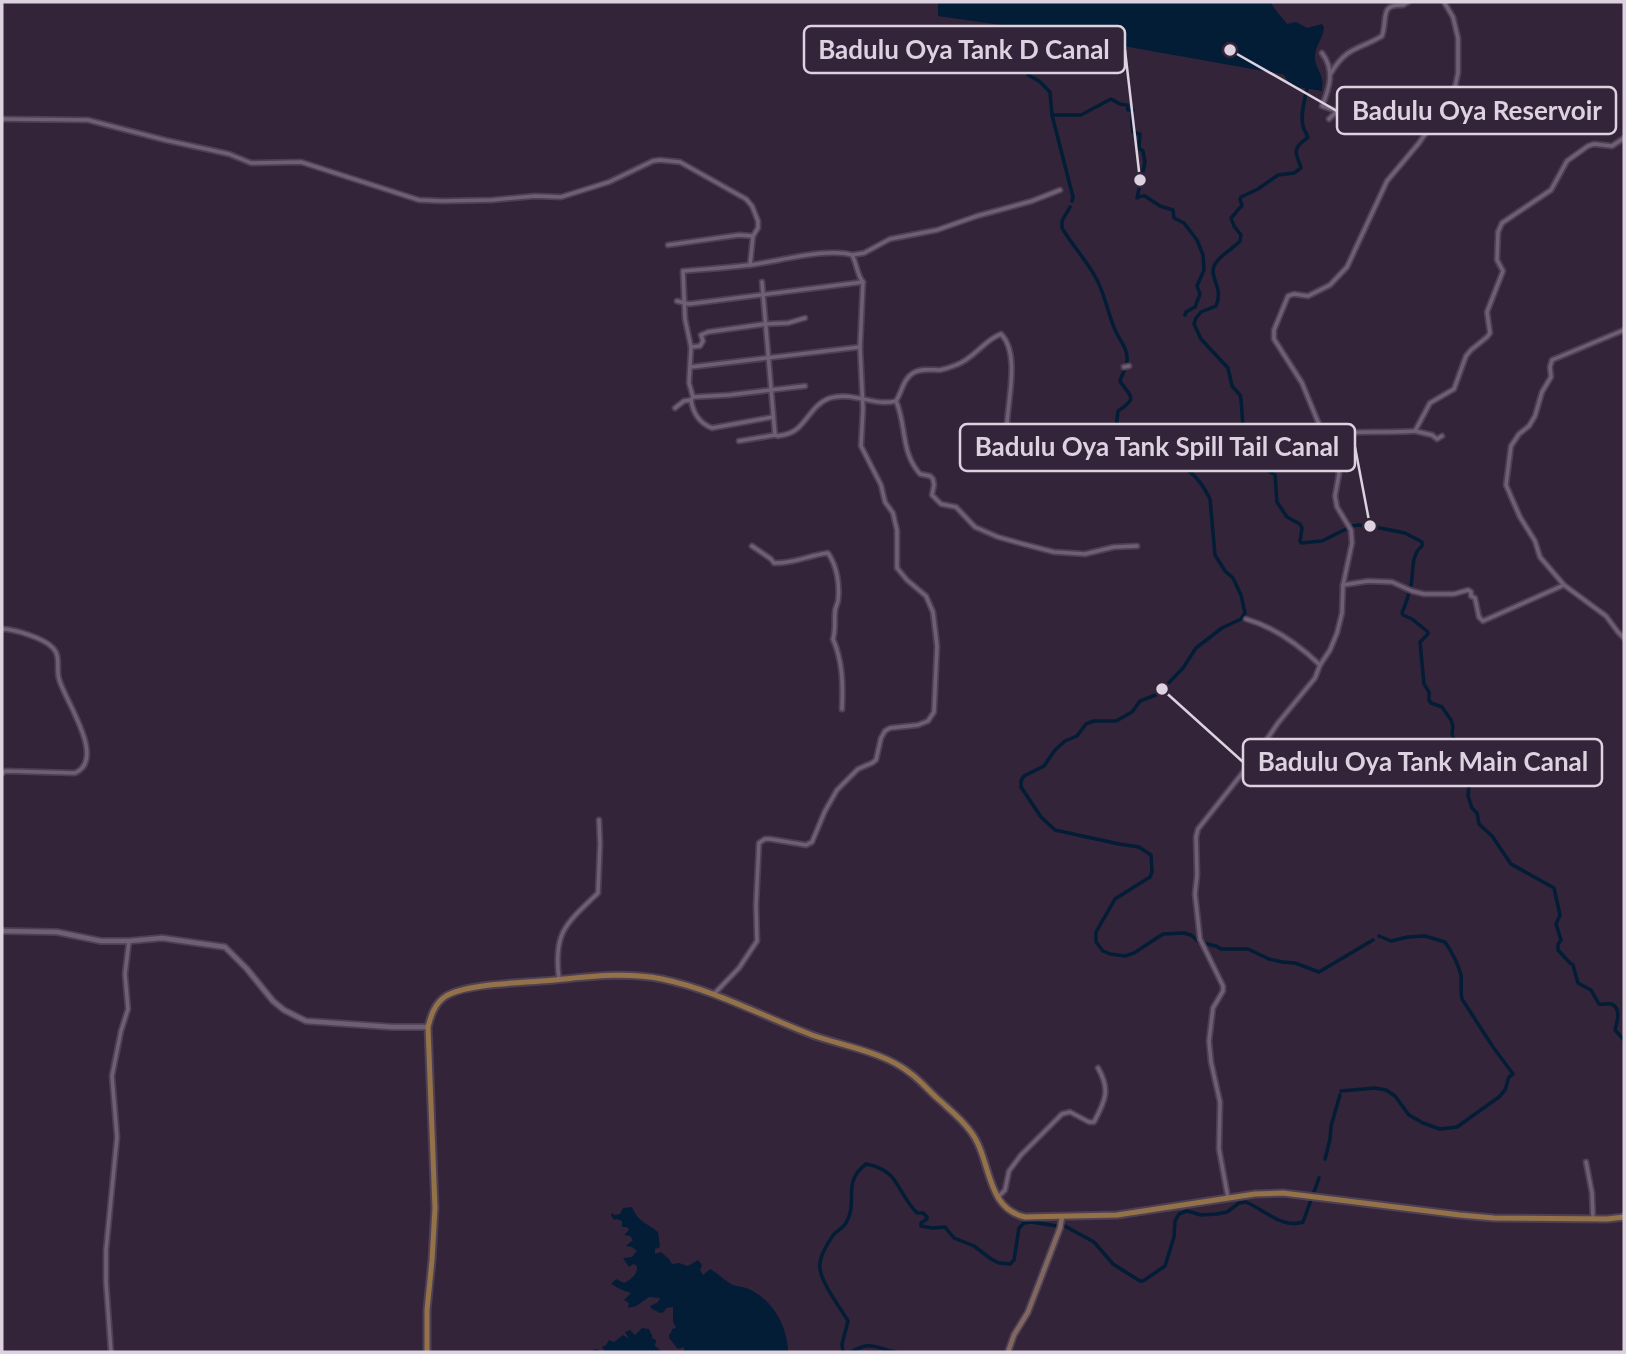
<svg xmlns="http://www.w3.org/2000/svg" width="1626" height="1354" font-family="Lato,sans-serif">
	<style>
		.water { fill: #021d35 }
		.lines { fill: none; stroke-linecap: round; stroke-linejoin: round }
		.canal { stroke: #021d35; stroke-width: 3.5 }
		.minor-casing { stroke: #4e4053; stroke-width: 7 }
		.tertiary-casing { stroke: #4e4053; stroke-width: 8 }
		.secondary-casing { stroke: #4e4053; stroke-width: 8 }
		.primary-casing { stroke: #4e4053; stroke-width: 9 }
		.minor { stroke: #705d76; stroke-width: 3.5 }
		.tertiary { stroke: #705d76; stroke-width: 4.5 }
		.secondary { stroke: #826760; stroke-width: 4.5 }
		.primary { stroke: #937149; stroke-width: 5 }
		.leader { fill: none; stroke: #ddd2e0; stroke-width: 2.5 }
		.callout-dot { fill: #ddd2e0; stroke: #34243a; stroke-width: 2.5 }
		.callout { fill: #34243a; stroke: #ddd2e0; stroke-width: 2.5 }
		.callout-label { font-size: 26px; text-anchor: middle; font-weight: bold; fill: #ddd2e0 }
	</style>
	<rect width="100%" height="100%" fill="#34243a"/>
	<g class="water">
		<path d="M938,2H1271C1274,11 1282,16 1287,24L1296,22L1307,28L1322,24L1324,27C1324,36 1316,45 1315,55C1314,65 1320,70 1322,79C1323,81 1322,88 1322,91L1291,86L1284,75L1281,74L1039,31L1033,33L1028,29L938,16Z"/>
		<path d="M632,1207C638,1222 647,1223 658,1232L660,1247L655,1249V1254L661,1252L669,1259L672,1264L679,1263L688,1266L698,1260L702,1265L700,1270L703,1275L710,1269C719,1274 725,1281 733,1285C739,1287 744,1287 749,1289C773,1300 788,1327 788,1352H684V1347L678,1349L669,1338V1334L671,1333L672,1329L676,1328L673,1322V1307L666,1308L664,1312L660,1313L652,1309L650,1306L658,1302L660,1298L649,1297L636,1306L628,1308L629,1303L624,1300L631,1293L622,1290L611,1284L616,1279L624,1283C630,1280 638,1275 637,1266L633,1264L629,1267L623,1258L632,1257L637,1251L632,1247L626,1246L633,1240L630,1236L624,1235L629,1230L627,1227H622V1221L616,1219L614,1220L611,1215L612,1213L614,1215L620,1214L623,1208Z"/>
		<path d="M642,1328L649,1329L652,1335V1338L656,1340L655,1346L663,1352H593V1350L596,1349L602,1352L604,1350L602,1347L606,1345L609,1340L614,1342L623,1335L629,1339L625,1332L630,1330L635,1335Z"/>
	</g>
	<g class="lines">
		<g class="canal">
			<path d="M1031,51L1028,75L1039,81L1050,92L1052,115L1073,197L1072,201"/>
			<path d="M1307,88C1305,100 1300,114 1303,126C1304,130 1306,133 1308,137C1305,140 1302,142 1300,144C1292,152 1299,159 1301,168L1294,173L1278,175L1258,189L1241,197L1240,199L1242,206C1237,209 1236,214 1231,218L1234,226L1241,235L1240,241C1233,249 1218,256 1214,266C1209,278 1224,288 1216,306L1201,312L1196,318L1194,324L1201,339L1228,368L1232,386L1240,395L1241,399L1244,441L1266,460L1270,472L1275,475L1277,502L1287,517L1300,524L1302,528L1300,541L1301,543L1322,541L1352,526L1358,525L1370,526L1405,533L1422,542V546C1410,556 1414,572 1411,585C1409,593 1405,606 1402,613L1403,615L1412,619L1428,632V634L1420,642L1424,684L1429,692V700L1431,703L1442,707L1451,720L1453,726L1452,734L1455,742L1468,757L1470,773L1468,796L1472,808L1477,813L1479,824L1492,836L1511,864L1554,888L1560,915L1556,924L1561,940L1558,944V950L1570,963L1573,965L1578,983L1591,990L1599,1004C1603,1005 1607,1003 1611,1004C1622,1008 1617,1022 1615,1030L1624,1040"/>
			<path d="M1052,115H1081L1111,99L1120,104L1127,105L1128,110H1133C1131,119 1132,124 1133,132L1140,134L1139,148L1143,151L1145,162L1137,198L1142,196H1145L1160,206L1173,210L1174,218L1184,223L1197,240L1203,255L1204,270L1197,286L1200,294L1195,307L1186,312L1185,315"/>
			<path d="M1070,207L1062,221V228C1072,245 1087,261 1096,278C1105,294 1108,314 1115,330C1120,341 1128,348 1127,361C1127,368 1122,373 1120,381C1130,397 1139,397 1118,411L1116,428L1118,436L1125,445L1138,451L1153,462C1181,459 1198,474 1210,499L1215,555L1225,571L1233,578L1241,595L1245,613L1241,619L1222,628L1196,648L1183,668L1158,694L1140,701L1132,712L1116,721H1094L1086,724L1077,736L1065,741L1055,750L1044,766L1024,776L1021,781V787L1041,817L1055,830L1119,844L1139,847L1151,855L1152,872L1150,877L1115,899L1096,932V942L1103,951L1110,954L1125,956L1134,953L1163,934L1184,933L1191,935L1199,942L1216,946L1221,949H1248L1269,959L1282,962L1295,963L1319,972L1373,940"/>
			<path d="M1341,1091L1375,1088L1386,1090L1395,1096L1409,1115L1423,1123L1440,1129L1457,1127L1499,1097L1505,1090L1509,1077L1513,1074L1493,1047L1462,999C1460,991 1462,983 1461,975C1458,964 1452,952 1445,942L1425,936L1408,937L1391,941L1379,936"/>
			<path d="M1325,1159L1330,1139L1331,1126L1340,1095"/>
			<path d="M1063,1225L1094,1242L1113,1264L1140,1281H1143L1165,1266L1174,1237L1175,1221L1179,1214L1187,1211L1201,1215L1217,1214L1227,1212L1239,1203L1246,1202C1265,1210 1282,1229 1303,1222L1319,1178"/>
			<path d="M843,1352L842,1344L848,1321C840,1307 817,1278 820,1263C821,1254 829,1241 834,1234C838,1230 843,1228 846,1223C859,1201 841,1183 866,1164C900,1170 896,1192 917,1213H923L927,1217V1219L921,1223V1226L932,1228L945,1227L954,1238L974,1246L991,1259L999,1263L1010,1264L1014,1260L1019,1228L1024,1223L1031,1222L1057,1226"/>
			<path d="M851,1352C872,1340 874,1348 896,1352"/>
		</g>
		<defs>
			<g id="minor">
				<path d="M1322,53C1335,70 1330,87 1322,106L1337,111L1329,119"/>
				<path d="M1331,73C1347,46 1359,50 1382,36C1388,18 1379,4 1403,5L1408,2"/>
				<path d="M2,119L88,120L165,140L229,154L251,163L301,162L419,200L442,201L492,200L535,196L561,197L609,182L653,161L660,160L680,162L746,199L752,206L758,221V228L753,236L750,265"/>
				<path d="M668,245L739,235L753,236"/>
				<path d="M852,255L864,253L890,239L937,230L977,216L1032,201L1060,190"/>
				<path d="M762,282L775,435"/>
				<path d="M677,301L689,304L863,282"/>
				<path d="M691,347L700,346L703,341L701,335L708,332L765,324L788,323L805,318"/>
				<path d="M691,367L860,347"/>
				<path d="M1124,367L1129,366"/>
				<path d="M693,397L689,383L691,347L685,319L683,271C705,269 727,268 749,265C776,262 829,247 852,255C857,264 857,275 863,282L860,347L863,409L861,446L881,485L885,502L893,513L895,522L897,530V568L907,580L926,596L933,612L937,646L934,712L928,721L918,725L890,728L885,731L881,738L876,760L872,763L858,769L837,790L825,811L812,842L806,845L770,839H765L759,843L756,905L757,941L739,968L714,994"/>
				<path d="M691,400C693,413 699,423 712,428L773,417"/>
				<path d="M896,401C907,426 900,451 920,474L930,476L933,479L934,485L932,495L941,504L956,507L975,527L998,537L1023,544L1054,552L1085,554L1114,547L1137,546"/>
				<path d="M675,408L684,401L691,400L693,397L729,395L805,386"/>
				<path d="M1415,431L1432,435L1437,439L1442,436"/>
				<path d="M1323,434C1354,431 1384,433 1415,431L1430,403L1454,389L1466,356L1471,350L1487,337L1490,333L1487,312L1503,271L1497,260L1498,232L1502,223L1551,190L1567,161L1588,146L1594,144L1612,146L1624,138"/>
				<path d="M739,441L775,435L778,436C785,435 793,433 798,428C809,418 815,403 830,398C853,391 875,407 896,401C902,392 903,379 913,373C921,368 931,370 940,370C945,369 951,367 956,365C974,359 984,340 1001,334C1020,353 1008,399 1007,424"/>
				<path d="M752,546L771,559L774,563C792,564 810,555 828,553C837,566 840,585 838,601C837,605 835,608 835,612C834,622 836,629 833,639C843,662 843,685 842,709"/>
				<path d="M1343,585L1368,581L1392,582L1412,591L1424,594H1454L1468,590L1471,592V596L1475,598L1479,617L1483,621L1564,585L1540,557L1535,541L1520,517L1506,485L1511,446L1519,434L1529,426L1535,416L1542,392L1551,377L1550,367L1552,360L1624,330"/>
				<path d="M1564,585L1606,616L1618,632L1624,638"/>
				<path d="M1246,619C1274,627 1299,645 1320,665"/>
				<path d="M2,629C14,629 44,638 53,648C61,656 56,669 59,679C65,701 107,759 75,773L6,771L2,773"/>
				<path d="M559,979C553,932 566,924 598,893L600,844L599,820"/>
				<path d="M1586,1162L1592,1193L1593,1219"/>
				<path d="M998,1197L1005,1190L1009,1171L1021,1155L1062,1114L1070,1112L1089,1122H1094C1105,1101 1111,1090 1098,1068"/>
				<path d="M1228,1198L1219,1149L1220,1102L1211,1062L1209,1041L1213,1008L1223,991V986L1200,939L1195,894L1197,875L1196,837L1198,829L1252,761L1278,723L1315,678L1320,665L1330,650L1337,633L1342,613L1343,585L1352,543L1351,530L1337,507L1335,496L1339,474L1336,459L1323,434L1302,383L1274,339V330L1288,296L1294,294L1308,296L1330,285L1347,267L1387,181L1419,143L1432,124L1445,99L1455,87L1458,73V38L1453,17L1444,2"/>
				<path d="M111,1352L106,1282V1250L117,1137L112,1076L121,1031L128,1009L125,974L129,941"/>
			</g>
			<path id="tertiary" d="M2,931L57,932L101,941H129L162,938L225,947L247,969L273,1001L284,1010L306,1021L392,1027H428"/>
			<path id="secondary" d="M1008,1352L1014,1335L1028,1312L1060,1228L1062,1217"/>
			<path id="primary" d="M427,1352V1310L432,1260L435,1208L428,1027C431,1015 435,1003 446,996C466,984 517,983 541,981C582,978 621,971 662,979C715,990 762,1016 812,1035C843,1046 884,1052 910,1073C920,1080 928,1090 937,1098C949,1109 962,1119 971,1132C992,1160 985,1208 1025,1217L1117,1215L1255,1194L1283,1193L1460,1215L1494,1218L1607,1219L1624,1217"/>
		</defs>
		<use href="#minor" class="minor-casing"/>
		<use href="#tertiary" class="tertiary-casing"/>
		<use href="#secondary" class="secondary-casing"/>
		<use href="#primary" class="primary-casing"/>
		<use href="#minor" class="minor"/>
		<use href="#tertiary" class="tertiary"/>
		<use href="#secondary" class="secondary"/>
		<use href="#primary" class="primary"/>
	</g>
	<path class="leader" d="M1140 180L1125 50M1230 50L1337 111M1370 526L1355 447M1162 689L1243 762"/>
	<g class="callout-dot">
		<circle cx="1140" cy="180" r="7"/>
		<circle cx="1230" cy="50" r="7"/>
		<circle cx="1370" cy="526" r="7"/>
		<circle cx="1162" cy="689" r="7"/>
	</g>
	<g class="callout">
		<rect x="804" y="26" width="321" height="47" rx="7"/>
		<rect x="1337" y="87" width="279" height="47" rx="7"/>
		<rect x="960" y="424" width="395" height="47" rx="7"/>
		<rect x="1243" y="739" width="359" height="47" rx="7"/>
	</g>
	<g class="callout-label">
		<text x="964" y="59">Badulu Oya Tank D Canal</text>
		<text x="1477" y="120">Badulu Oya Reservoir</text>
		<text x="1157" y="456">Badulu Oya Tank Spill Tail Canal</text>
		<text x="1423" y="771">Badulu Oya Tank Main Canal</text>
	</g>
	<rect width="1626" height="1354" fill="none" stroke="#ddd2e0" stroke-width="7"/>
</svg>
